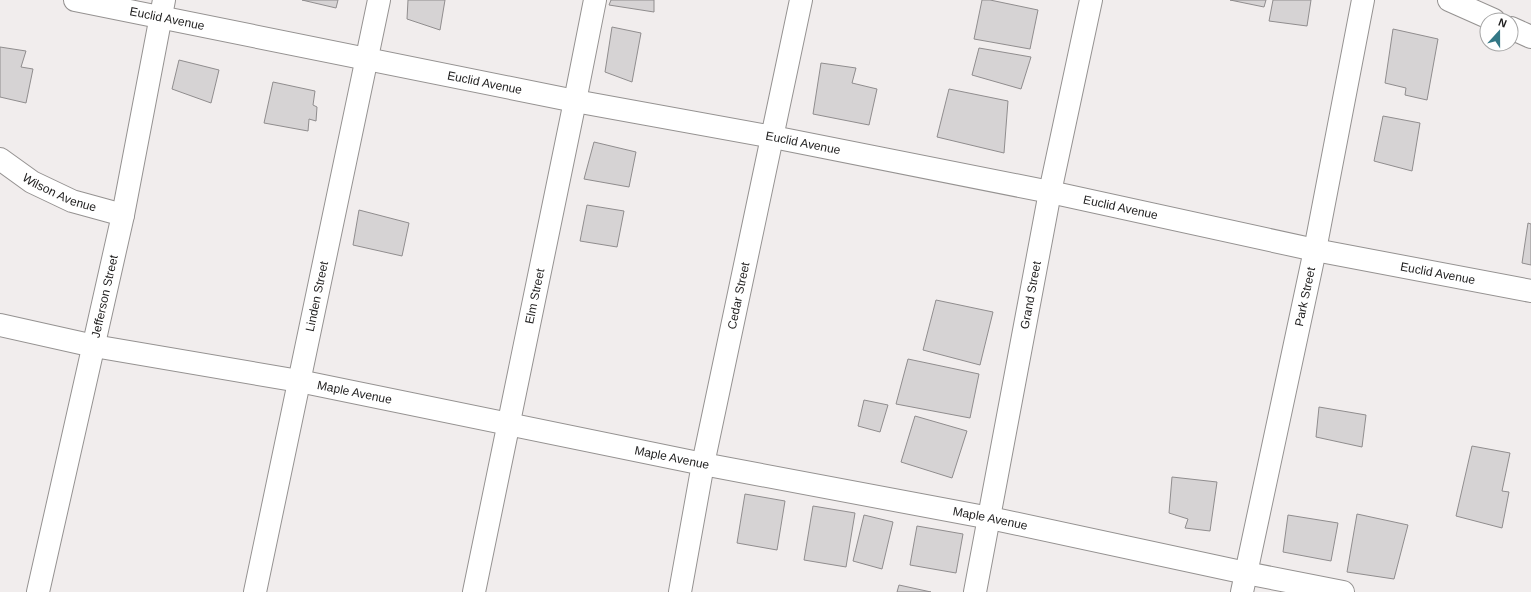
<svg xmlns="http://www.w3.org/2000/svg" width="1531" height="592" font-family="Arial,sans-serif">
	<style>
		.building { fill: #d6d3d4; stroke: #908d8e }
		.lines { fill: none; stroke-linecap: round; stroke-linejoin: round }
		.minor-casing { stroke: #959291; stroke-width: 24 }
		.minor { stroke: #fff; stroke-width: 22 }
		.labels { text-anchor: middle; stroke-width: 3; stroke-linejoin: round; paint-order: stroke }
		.street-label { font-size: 12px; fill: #1e1d1d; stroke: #fff }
	</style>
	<rect width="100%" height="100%" fill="#f1eded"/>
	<g class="building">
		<path d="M302,0H338L336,8Z"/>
		<path d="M408,0H445L440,30L407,19Z"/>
		<path d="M611,0H654V12L609,5Z"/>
		<path d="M982,0H990L1038,10L1030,49L974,39Z"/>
		<path d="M1230,0H1266L1264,7Z"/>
		<path d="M1273,0H1311L1307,26L1269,21Z"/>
		<path d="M612,27L641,33L632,82L605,72Z"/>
		<path d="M1393,29L1438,39L1427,100L1405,95L1406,88L1385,83Z"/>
		<path d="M0,47L26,51L21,67L33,69L26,103L0,97Z"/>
		<path d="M979,48L1031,57L1021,89L972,75Z"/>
		<path d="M179,60L219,70L211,103L172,89Z"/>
		<path d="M821,63L856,68L852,83L877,89L869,125L813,114Z"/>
		<path d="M273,82L315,91L313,105L317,107L316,121L309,119L308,131L264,123Z"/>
		<path d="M949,89L1008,101L1004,153L937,137Z"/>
		<path d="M1383,116L1420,123L1412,171L1374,161Z"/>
		<path d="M594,142L636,152L629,187L584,179Z"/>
		<path d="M587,205L624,211L617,247L580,241Z"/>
		<path d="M359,210L409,223L402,256L353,245Z"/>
		<path d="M1528,223L1531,224V265L1522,263Z"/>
		<path d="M936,300L993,312L980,365L923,350Z"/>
		<path d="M908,359L979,374L970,418L896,404Z"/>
		<path d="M864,400L888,405L880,432L858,426Z"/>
		<path d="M1319,407L1366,415L1362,447L1316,437Z"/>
		<path d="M915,416L967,431L952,478L901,462Z"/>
		<path d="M1472,446L1510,453L1502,491L1509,492L1502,528L1456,516Z"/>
		<path d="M1172,477L1217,482L1210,531L1185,528L1188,519L1169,513Z"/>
		<path d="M745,494L785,501L777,550L737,543Z"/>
		<path d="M813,506L855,513L846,567L804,560Z"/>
		<path d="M1357,514L1408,525L1394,579L1347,572Z"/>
		<path d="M864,515L893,522L882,569L853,561Z"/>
		<path d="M1288,515L1338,523L1331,561L1283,552Z"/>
		<path d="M917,526L963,534L956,573L910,565Z"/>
		<path d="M899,585L931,592H897Z"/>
	</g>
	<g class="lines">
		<defs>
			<g id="minor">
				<path id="s1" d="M75,0L575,101L773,137L1050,192L1315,250L1531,291"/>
				<path d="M1449,0L1494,20"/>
				<path d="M1511,28L1531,37"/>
				<path id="s2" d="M0,159L32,182L72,201L123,215"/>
				<path id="s3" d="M0,325L94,346L299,381L703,464L990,518L1246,573L1343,592"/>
				<path id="s4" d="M38,592L123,215L164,0"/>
				<path id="s5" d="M255,592L379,0"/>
				<path id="s6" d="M474,592L575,101L595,0"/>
				<path id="s7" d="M680,592L703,464L801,0"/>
				<path id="s8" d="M975,592L1050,192L1091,0"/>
				<path id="s9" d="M1242,592L1315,250L1363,0"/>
			</g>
		</defs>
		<use href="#minor" class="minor-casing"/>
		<use href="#minor" class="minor"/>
	</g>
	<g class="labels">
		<g class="street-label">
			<text dy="4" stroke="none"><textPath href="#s1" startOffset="94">Euclid Avenue</textPath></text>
			<text dy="4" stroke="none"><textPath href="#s1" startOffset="418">Euclid Avenue</textPath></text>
			<text dy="4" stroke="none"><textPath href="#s1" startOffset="742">Euclid Avenue</textPath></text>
			<text dy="4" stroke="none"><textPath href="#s2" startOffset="69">Wilson Avenue</textPath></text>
			<text dy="4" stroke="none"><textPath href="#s1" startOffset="1066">Euclid Avenue</textPath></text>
			<text dy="4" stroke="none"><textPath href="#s1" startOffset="1390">Euclid Avenue</textPath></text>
			<text dy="4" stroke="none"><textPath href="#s5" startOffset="302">Linden Street</textPath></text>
			<text dy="4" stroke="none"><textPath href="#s6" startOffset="302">Elm Street</textPath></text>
			<text dy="4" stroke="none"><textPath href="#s7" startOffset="302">Cedar Street</textPath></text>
			<text dy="4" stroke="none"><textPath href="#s8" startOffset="302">Grand Street</textPath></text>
			<text dy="4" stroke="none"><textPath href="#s4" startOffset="303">Jefferson Street</textPath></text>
			<text dy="4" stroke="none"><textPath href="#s9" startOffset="302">Park Street</textPath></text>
			<text dy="4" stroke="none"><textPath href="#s3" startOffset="361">Maple Avenue</textPath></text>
			<text dy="4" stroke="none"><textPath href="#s3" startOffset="685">Maple Avenue</textPath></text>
			<text dy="4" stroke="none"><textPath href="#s3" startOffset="1009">Maple Avenue</textPath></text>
		</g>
	</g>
	<g transform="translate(1499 32) rotate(21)"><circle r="19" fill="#ffffff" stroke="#a5a5a5"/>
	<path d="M0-3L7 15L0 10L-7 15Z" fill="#337886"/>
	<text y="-6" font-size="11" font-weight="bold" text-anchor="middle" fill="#1e1d1d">N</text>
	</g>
</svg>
